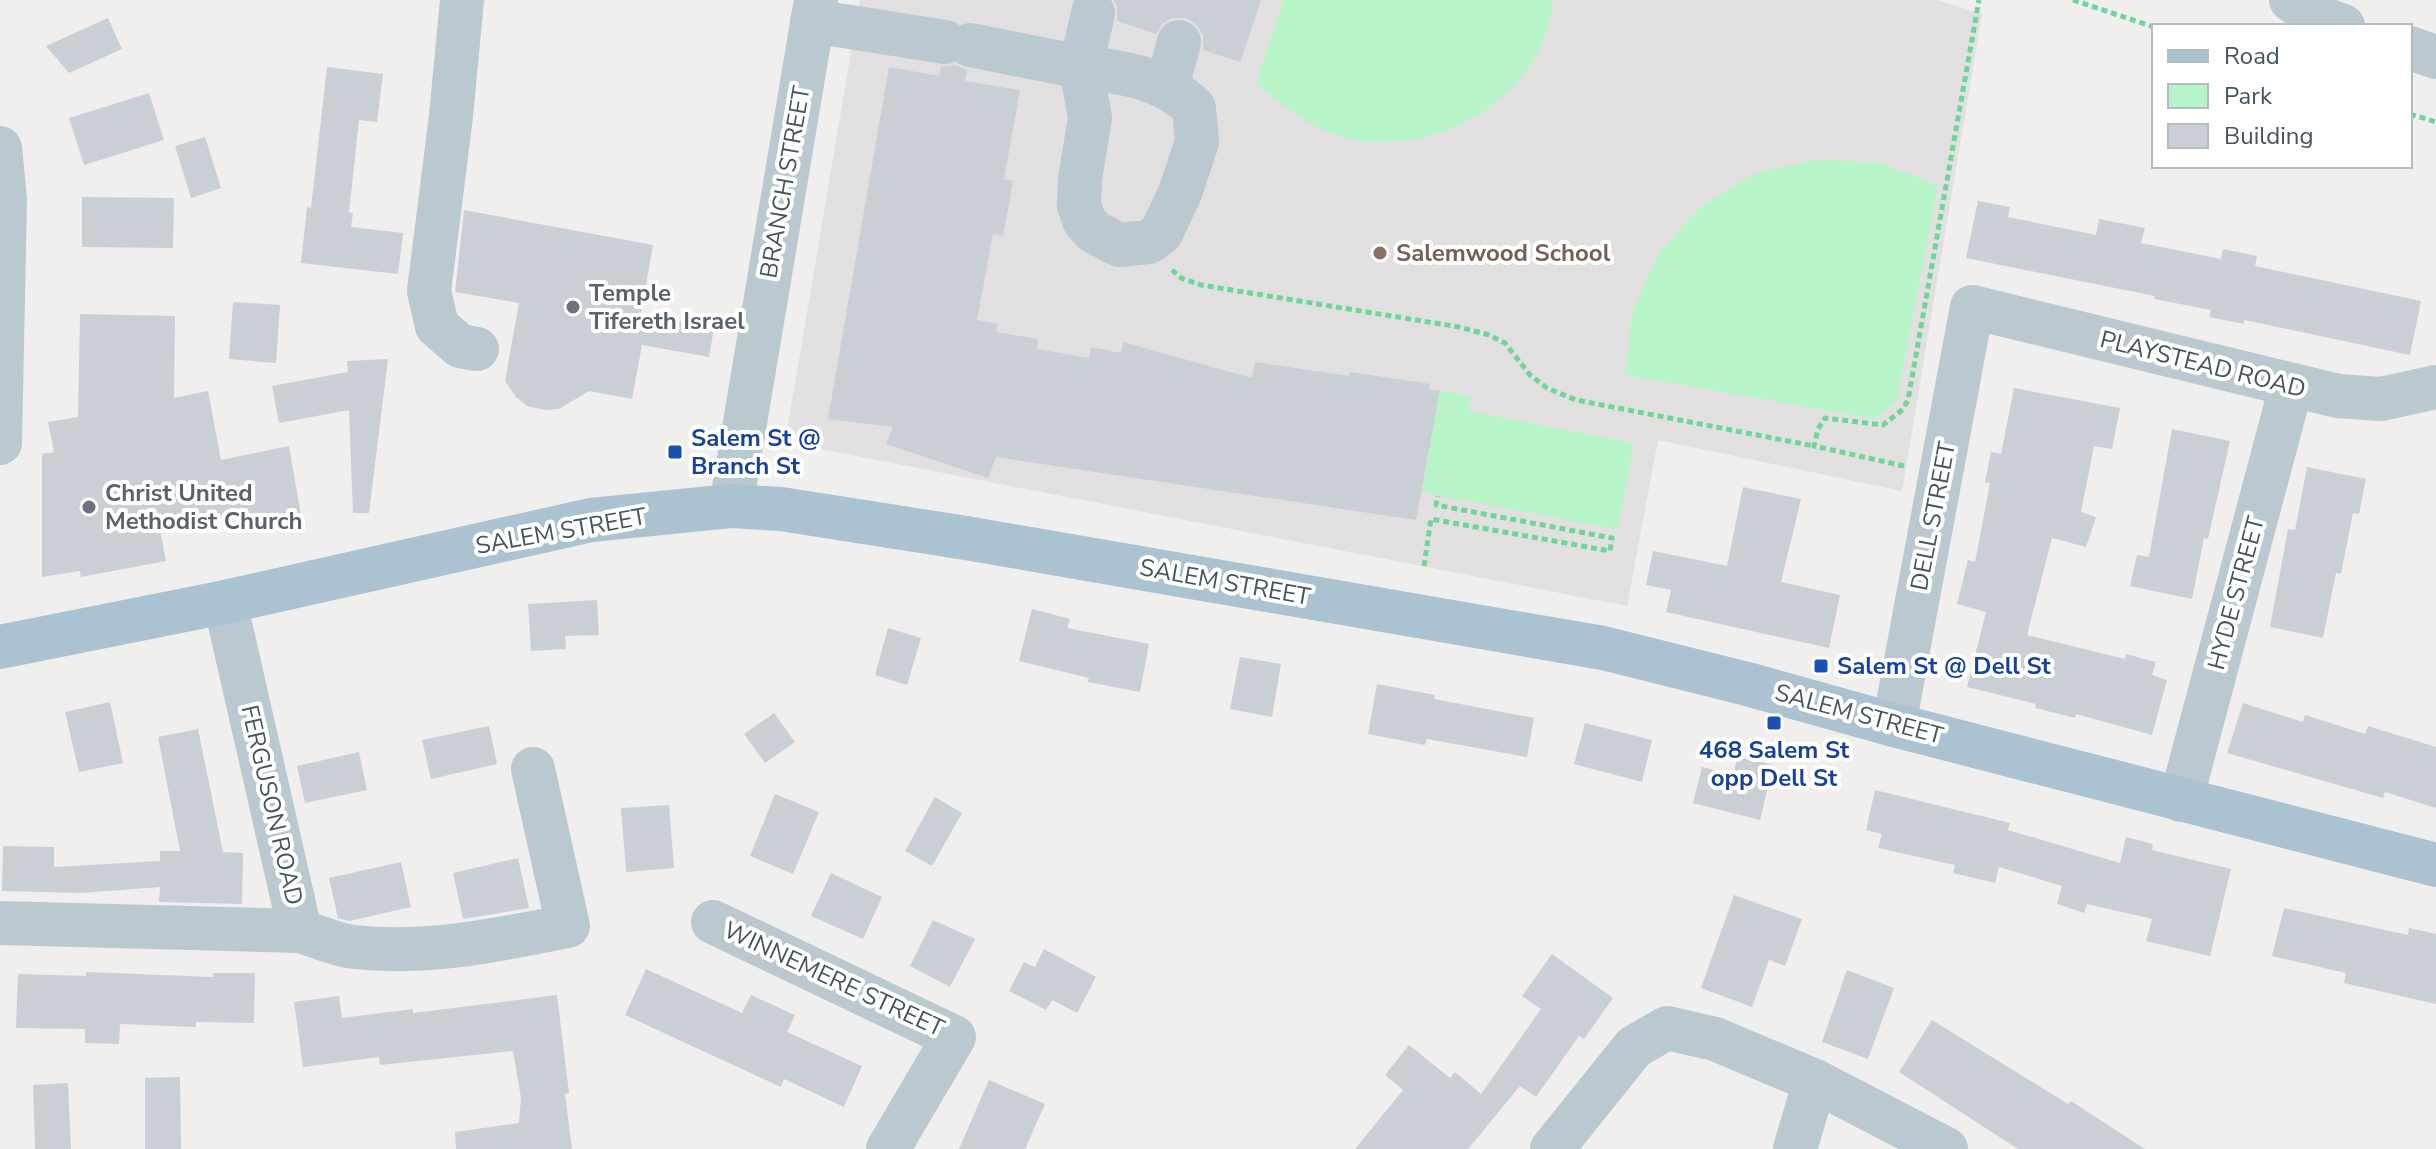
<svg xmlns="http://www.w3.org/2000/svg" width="2436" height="1149" font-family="'Nunito Sans',sans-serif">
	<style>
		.education { fill: #e2dfe0 }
		.green { fill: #b7f4c8 }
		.building { fill: #c9cfd4 }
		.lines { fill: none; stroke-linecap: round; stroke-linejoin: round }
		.path { stroke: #6bd696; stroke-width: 5; stroke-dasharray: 6 4; stroke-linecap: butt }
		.minor { stroke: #bac8cf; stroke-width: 44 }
		.major { stroke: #abc2d1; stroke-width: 44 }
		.education-dot { fill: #8d6e63; stroke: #fff; stroke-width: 3 }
		.worship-dot { fill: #6b7280; stroke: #fff; stroke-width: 3 }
		.transit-dot { fill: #1a4fb4; stroke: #fff; stroke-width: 3 }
		.labels { text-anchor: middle; stroke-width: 8; stroke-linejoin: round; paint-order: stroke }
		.street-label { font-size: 24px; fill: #44555e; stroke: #fff }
		.education-label { font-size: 24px; font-weight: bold; fill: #785e54; stroke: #fff; text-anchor: start }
		.worship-label { font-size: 24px; font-weight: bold; fill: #5b616d; stroke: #fff; text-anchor: start }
		.transit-label { font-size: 24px; font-weight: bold; fill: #164399; stroke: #fff; text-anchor: start }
	</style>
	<rect width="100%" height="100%" fill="#f1eeee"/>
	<path class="education" d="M860,0H1937L1982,14L1902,491L1658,440L1627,606L785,442Z"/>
	<g class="green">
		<path d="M1283,0H1553C1547,96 1432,162 1343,137C1308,128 1283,106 1256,83Z"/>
		<path d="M1816,159L1879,163L1938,185L1897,400L1876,419L1625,375L1632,312L1658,254L1700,207L1754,174Z"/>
		<path d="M1440,390L1470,396L1468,411L1634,443L1618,530L1422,492Z"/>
	</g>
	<g class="building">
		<path d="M1113,0H1261L1240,62L1203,50V35L1196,24L1186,18H1172L1162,24L1156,34L1117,21V6Z"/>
		<path d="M108,18L122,49L69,73L46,46Z"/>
		<path d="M955,65L967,70L965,81L1020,90L1004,179L1013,181L1003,236L993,234L977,320L998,324L996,332L1038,339L1037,349L1089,358L1091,347L1121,353L1123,342L1252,378L1255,362L1349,376L1350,372L1430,384L1429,390H1440L1416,520L996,457L988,478L886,444L893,427L828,419L889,67L939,76L941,67Z"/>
		<path d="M327,67L383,74L377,122L359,120L349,212L353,213L351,227L403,233L398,274L301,263L307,207L311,208Z"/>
		<path d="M149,93L164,140L84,165L69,118Z"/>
		<path d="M205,137L221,188L191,198L175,146Z"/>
		<path d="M82,197L174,198L173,248L82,247Z"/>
		<path d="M1978,201L2010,207L2008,217L2096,235L2099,219L2145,228L2141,243L2221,259L2223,249L2257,256L2255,266L2421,301L2410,355L2244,320V324L2209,317L2211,310L2154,299L2155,296L1966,258Z"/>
		<path d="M464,210L653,245L641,314L714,328L709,357L642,345L632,399L589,391L559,409L545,410L527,406L516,397L505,381L519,303L455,292Z"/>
		<path d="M233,302L280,305L276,363L229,359Z"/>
		<path d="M80,314L175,316L174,398L208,391L221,460L289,446L301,515L247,524L245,513L160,530L166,561L81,577L80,571L42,577V454L54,452L48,422L78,417Z"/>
		<path d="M388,359L369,513H353L349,410L279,423L272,386L348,372L347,361Z"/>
		<path d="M2014,388L2120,408L2112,449L2094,446L2081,512L2096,517L2086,547L2052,538L2027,635L2125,659L2126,654L2156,662L2152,675L2167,680L2152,735L2076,714L2075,718L2035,708L2036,704L1967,687L1986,612L1957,604L1968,560L1975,562L1990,483L1985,482L1991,452L2001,454Z"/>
		<path d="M2172,429L2230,441L2208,539L2204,538L2192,599L2130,586L2137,555L2149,557Z"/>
		<path d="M2307,467L2366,479L2359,514L2353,513L2341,574L2336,573L2323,638L2270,627L2288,529L2295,530Z"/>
		<path d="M1743,487L1801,499L1781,582L1840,595L1829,648L1666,612L1671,590L1646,585L1653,551L1727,566Z"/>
		<path d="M597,600L599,635L565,636L566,649L531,651L528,604Z"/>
		<path d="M1032,609L1070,619L1067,628L1149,644L1140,692L1088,682L1089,678L1019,661Z"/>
		<path d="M888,628L921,638L907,685L875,675Z"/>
		<path d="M1240,657L1281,664L1272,717L1230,709Z"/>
		<path d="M1377,684L1435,695L1434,699L1534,718L1527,757L1427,739L1425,745L1368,734Z"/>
		<path d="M110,702L123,763L79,772L65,712Z"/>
		<path d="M2243,703L2303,722L2305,715L2365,734L2368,726L2436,747V808L2385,792L2383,798L2227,753Z"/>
		<path d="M774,713L795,742L765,763L744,734Z"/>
		<path d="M1585,723L1652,740L1642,782L1574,764Z"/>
		<path d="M489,726L497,764L431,779L422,740Z"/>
		<path d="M198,729L223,852L243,853L242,904L159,902L160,887L82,893L2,891L3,846L54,847V867L160,861V851H180L158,737Z"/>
		<path d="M359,752L367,790L305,803L297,766Z"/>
		<path d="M1738,756L1773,765L1760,820L1693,803L1702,767L1733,775Z"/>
		<path d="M1875,790L2010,823L2008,830L2120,863L2126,837L2153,844L2152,850L2231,869L2210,956L2146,941L2152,919L2087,904L2084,913L2057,904L2062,886L1999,867L1995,883L1953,873L1955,865L1878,848L1882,834L1866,830Z"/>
		<path d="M775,794L819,812L793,874L750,856Z"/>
		<path d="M935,797L962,813L932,866L905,851Z"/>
		<path d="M669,805L674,868L626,872L621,808Z"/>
		<path d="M518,858L529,908L463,919L453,873Z"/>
		<path d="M401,862L411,907L349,921L338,918L329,878Z"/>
		<path d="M831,873L882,897L863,939L811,916Z"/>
		<path d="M1734,895L1802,919L1785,966L1769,960L1752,1007L1701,988Z"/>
		<path d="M2284,908L2408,935L2409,928L2436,934V1004L2344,983L2346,973L2272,956Z"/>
		<path d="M933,920L975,939L950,987L910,966Z"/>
		<path d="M1044,949L1096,977L1077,1013L1052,1000L1046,1010L1009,991L1024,962L1035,967Z"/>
		<path d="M1552,954L1613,998L1584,1039L1579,1036L1536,1097L1520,1086L1468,1149H1355L1403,1090L1385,1075L1409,1045L1450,1078L1455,1072L1481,1094L1541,1009L1522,996Z"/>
		<path d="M646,969L742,1013L751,995L795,1015L787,1032L862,1066L844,1107L784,1079L781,1087L625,1015Z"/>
		<path d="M1847,970L1894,988L1868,1059L1822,1042Z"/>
		<path d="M86,972L213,977V973H255L254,1023L196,1022V1027L120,1024L119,1044L85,1043V1029L16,1028L18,974L86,976Z"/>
		<path d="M557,995L569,1093L565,1094L572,1149H456L455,1132L519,1123L521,1098L513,1051L380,1065L379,1057L303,1067L294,1002L339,996L342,1018L413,1009V1013Z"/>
		<path d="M1932,1020L2068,1104L2071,1101L2145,1149H2018L1899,1072Z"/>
		<path d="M180,1077L181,1149H145V1078Z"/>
		<path d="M989,1080L1045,1104L1025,1149H959Z"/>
		<path d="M68,1083L71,1149H35L33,1085Z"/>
	</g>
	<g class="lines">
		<g class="path">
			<path d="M2073,0L2154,27"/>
			<path d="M2410,114L2436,122"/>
			<path d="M1172,270L1181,278L1201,285L1459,327L1489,335L1505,343L1530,375L1547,388L1576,400L1814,446"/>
			<path d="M1904,466L1814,446L1818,429L1825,418L1883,425L1903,409L1908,400L1979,0"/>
			<path d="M1424,566L1431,519L1610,551L1612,538L1436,505L1438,496"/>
		</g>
		<g class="minor">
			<path d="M462,0L451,116L429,291L437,326L460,346L477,349"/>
			<path d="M2291,0L2316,16L2343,26"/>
			<path d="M812,21L945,42"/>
			<path d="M970,45L1081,67L1093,13"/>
			<path d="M2410,48L2436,57"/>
			<path d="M1081,67C1122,72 1163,77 1194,108L1197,142L1180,193L1161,233L1149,242L1119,245L1093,231L1085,222L1079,206L1080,179L1090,118Z"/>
			<path d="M1167,87L1179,42"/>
			<path d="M0,148L5,199L0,443"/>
			<path d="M731,506L816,0"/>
			<path d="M225,602L300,931C317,936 336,945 354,947C426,955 497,940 568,926L533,769"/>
			<path d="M1894,725L1972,307L2338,396L2381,399L2436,387"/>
			<path d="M2181,800L2291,387"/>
			<path d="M713,922L954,1037L888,1149"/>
			<path d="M0,923L300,931"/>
			<path d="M1552,1149L1634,1047L1667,1028L1715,1039L1815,1081L1946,1149"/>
			<path d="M1795,1149L1815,1081"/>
		</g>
		<path class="major" d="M0,647L225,602L591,520L731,506L781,509L966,538L1603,648L1747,684L1894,725L2436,865"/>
	</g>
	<circle class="education-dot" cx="1380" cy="253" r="8"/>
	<g class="worship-dot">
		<circle cx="573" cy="307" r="8"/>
		<circle cx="89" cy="507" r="8"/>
	</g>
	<g class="transit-dot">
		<rect x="667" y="444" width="16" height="16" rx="4"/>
		<rect x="1813" y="658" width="16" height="16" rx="4"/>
		<rect x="1766" y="715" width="16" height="16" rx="4"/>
	</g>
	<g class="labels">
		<g class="street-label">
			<text transform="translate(785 182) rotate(-80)" y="8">BRANCH STREET</text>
			<text transform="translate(2203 364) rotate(14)" y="8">PLAYSTEAD ROAD</text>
			<text transform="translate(1933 516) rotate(-79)" y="8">DELL STREET</text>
			<text transform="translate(561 531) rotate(-10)" y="8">SALEM STREET</text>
			<text transform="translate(1225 582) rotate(10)" y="8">SALEM STREET</text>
			<text transform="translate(2236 593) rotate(-75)" y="8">HYDE STREET</text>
			<text transform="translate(1859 714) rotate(15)" y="8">SALEM STREET</text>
			<text transform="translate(272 805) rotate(77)" y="8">FERGUSON ROAD</text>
			<text transform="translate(834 979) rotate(25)" y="8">WINNEMERE STREET</text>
		</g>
		<g class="education-label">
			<text x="1396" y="261">Salemwood School</text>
		</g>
		<g class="worship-label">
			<text x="589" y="301">Temple<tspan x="589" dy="28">Tifereth Israel</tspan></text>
			<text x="105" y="501">Christ United<tspan x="105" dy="28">Methodist Church</tspan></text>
		</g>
		<g class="transit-label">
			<text x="691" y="446">Salem St @<tspan x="691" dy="28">Branch St</tspan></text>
			<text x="1837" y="674">Salem St @ Dell St</text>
			<text x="1774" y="758" text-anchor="middle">468 Salem St<tspan x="1774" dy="28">opp Dell St</tspan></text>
		</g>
	</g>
	<rect x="2152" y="24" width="260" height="144" fill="#ffffff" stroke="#b4bbbf" stroke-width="2"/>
	<rect x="2168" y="50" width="40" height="12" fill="#abc2d1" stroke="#b4bbbf" stroke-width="2"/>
	<text x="2224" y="64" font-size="24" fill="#44555e">Road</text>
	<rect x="2168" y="84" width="40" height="24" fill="#b7f4c8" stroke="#b4bbbf" stroke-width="2"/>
	<text x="2224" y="104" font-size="24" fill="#44555e">Park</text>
	<rect x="2168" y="124" width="40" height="24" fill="#c9cfd4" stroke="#b4bbbf" stroke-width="2"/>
	<text x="2224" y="144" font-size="24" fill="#44555e">Building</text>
</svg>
